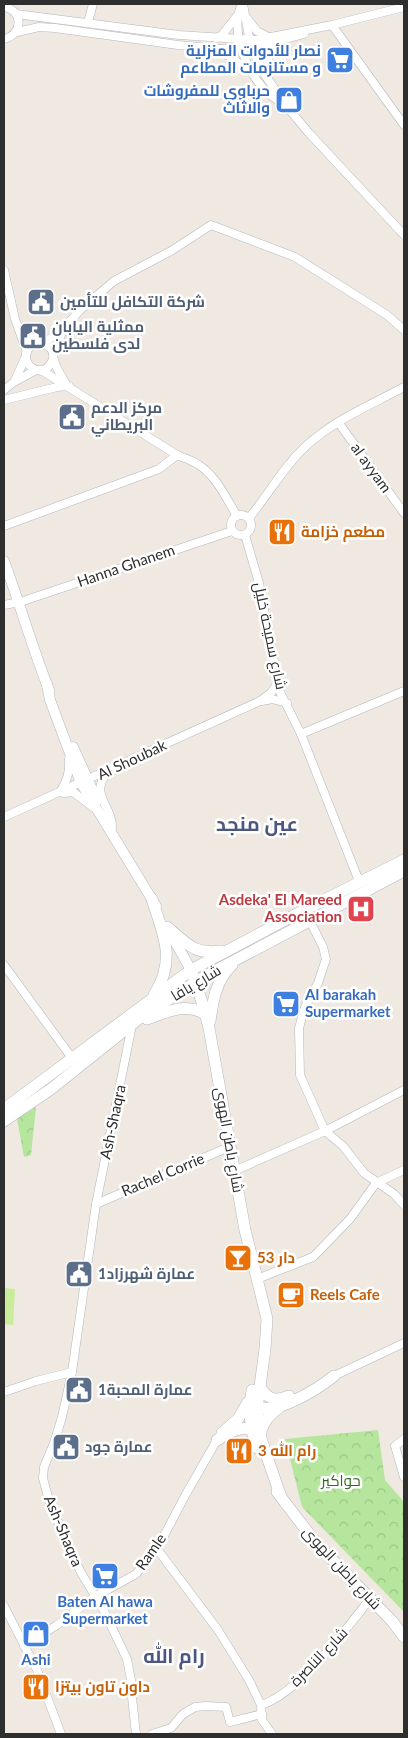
<svg xmlns="http://www.w3.org/2000/svg" width="408" height="1738" font-family="Lato,Cairo,sans-serif">
	<style>
		.park { fill: url(#park-crowns) }
		.pitch { fill: #c9ec9a }
		.lines { fill: none; stroke-linecap: round; stroke-linejoin: round }
		.minor-casing { stroke: #b4b7c1; stroke-width: 9 }
		.tertiary-casing { stroke: #b4b7c1; stroke-width: 11 }
		.secondary-casing { stroke: #b4b7c1; stroke-width: 12 }
		.minor { stroke: #fff; stroke-width: 8 }
		.tertiary { stroke: #fff; stroke-width: 10 }
		.secondary { stroke: #fff; stroke-width: 11 }
		.labels { text-anchor: middle; stroke-width: 5; stroke-linejoin: round; paint-order: stroke }
		.shop-label { font-size: 15px; font-weight: bold; fill: #366cbe; stroke: #fff; text-anchor: end }
		.service-label { font-size: 15px; font-weight: bold; fill: #4e5e75; stroke: #fff; text-anchor: start }
		.street-label { font-size: 15px; fill: #2e2e2e; stroke: #fff }
		.food-label { font-size: 15px; font-weight: bold; fill: #c56008; stroke: #fff; text-anchor: start }
		.health-label { font-size: 15px; font-weight: bold; fill: #be3a42; stroke: #fff; text-anchor: end }
		.park-label { font-size: 15px; fill: #2c6e1b; stroke: #fff }
		.district-label { font-size: 20px; font-weight: bold; fill: #4d5680; stroke: #fff }
	</style>
	<defs>
		<pattern id="park-crowns" width="20" height="18" patternUnits="userSpaceOnUse" patternTransform="scale(1.25)"><rect width="20" height="18" fill="#b6e59e"/><path d="M2 6a3 3 0 1 1 6 0M12 15a3 3 0 1 1 6 0" fill="none" stroke="#9dc588"/></pattern>
	</defs>
	<rect width="100%" height="100%" fill="#efe9e1"/>
	<g class="park">
		<path d="M36,1107L31,1155L24,1157L17,1119Z"/>
		<path d="M378,1430L385,1480L404,1502V1612L302,1507L285,1439Z"/>
	</g>
	<path class="pitch" d="M4,1288L15,1289L13,1325L4,1324Z"/>
	<g class="lines">
		<defs>
			<g id="minor">
				<path d="M242,4C229,30 247,73 267,92C272,97 278,100 283,104"/>
				<path d="M243,4L251,48L265,75L288,108L308,132L404,235"/>
				<path d="M4,7C24,10 23,35 4,39"/>
				<path d="M16,14L179,35L256,40L332,25L404,7"/>
				<path d="M246,17L257,31L268,37"/>
				<path d="M88,22L93,4"/>
				<path d="M332,25L404,125"/>
				<path d="M17,32L39,27L55,28L178,45L219,49L256,47L304,34"/>
				<path d="M216,38L222,35L237,16"/>
				<path d="M219,49L250,71"/>
				<path d="M268,77C266,63 267,52 279,43"/>
				<path d="M4,270L15,319L27,352"/>
				<path d="M43,344L64,328L80,310L114,281L171,251L211,225L295,257L387,315L404,330"/>
				<path d="M53,355L63,330"/>
				<path d="M53,359C42,387 12,357 33,345C37,343 41,343 45,344C47,345 49,347 51,349C54,352 53,356 54,360C56,368 62,377 66,384"/>
				<path d="M41,370L177,455C184,458 192,460 199,465C217,477 226,498 237,516"/>
				<path d="M15,380L26,356"/>
				<path d="M4,390L14,382L36,370"/>
				<path d="M4,400L57,387L69,386"/>
				<path d="M338,422L404,513"/>
				<circle cx="241" cy="525" r="10"/>
				<path d="M249,518C269,494 283,467 306,446C334,420 371,405 404,387"/>
				<path d="M4,526L159,469L177,455"/>
				<path d="M245,535L259,583L280,692L301,734L359,881"/>
				<path d="M4,605L20,602L232,531"/>
				<path d="M262,701L272,699L287,703"/>
				<path d="M301,734L404,691"/>
				<path d="M107,773C89,795 113,806 112,828"/>
				<path d="M60,792C67,781 70,772 69,759"/>
				<path d="M64,793L73,792L93,807"/>
				<path d="M4,817L260,701L271,693L278,682"/>
				<path d="M310,921L323,947L326,959L318,983L305,1007L299,1028L300,1075L325,1131L343,1146L364,1173L394,1194L404,1205"/>
				<path d="M4,965L72,1058"/>
				<path d="M132,1025L96,1204L72,1372L62,1417L54,1443L44,1467L43,1478L49,1501L72,1555L83,1576L103,1609L127,1659L131,1680L132,1697L136,1734"/>
				<path d="M234,1171L325,1131L404,1090"/>
				<path d="M96,1204L229,1147"/>
				<path d="M257,1279L313,1257L350,1219L376,1183L404,1170"/>
				<path d="M334,1376L404,1343"/>
				<path d="M4,1392L36,1381L72,1372"/>
				<path d="M404,1439L395,1446L404,1477"/>
				<path d="M157,1549L218,1630L249,1680L261,1705L262,1720L272,1734"/>
				<path d="M4,1606L37,1670L61,1734"/>
				<path d="M24,1646L57,1625L96,1596L136,1574L157,1549L186,1494L217,1440"/>
				<path d="M261,1705C298,1694 346,1629 370,1599"/>
				<path d="M152,1734L171,1728L183,1714L195,1707L206,1706L226,1707L230,1722L262,1714"/>
			</g>
			<g id="tertiary">
				<path d="M4,561C20,604 32,647 49,690"/>
				<path d="M47,684L50,700L81,783L156,906"/>
				<path d="M73,747L97,800"/>
				<path d="M168,929L191,970"/>
			</g>
			<g id="secondary">
				<path d="M152,899C163,935 177,959 154,995"/>
				<path d="M167,927C188,944 194,955 221,951"/>
				<path d="M191,970L203,1005L209,1028L245,1230L267,1319L265,1349L258,1401V1419L260,1435L265,1451L281,1497"/>
				<path d="M147,1019C167,1012 186,1002 205,1014"/>
				<path d="M210,1021C213,1000 216,980 232,965"/>
				<path d="M4,1109L191,970L304,910L404,860"/>
				<path d="M4,1121L51,1089L141,1017L207,975L404,871"/>
				<path d="M260,1386C266,1399 276,1402 289,1396"/>
				<path d="M252,1390C248,1411 250,1429 257,1448"/>
				<path d="M254,1404C270,1420 319,1388 334,1376"/>
				<path d="M222,1433L238,1419L248,1402"/>
				<path d="M217,1440C226,1435 238,1426 249,1429C253,1431 256,1433 260,1435C263,1423 268,1415 279,1408"/>
				<path d="M277,1492L317,1544L392,1621L404,1637"/>
			</g>
		</defs>
		<use href="#minor" class="minor-casing"/>
		<use href="#tertiary" class="tertiary-casing"/>
		<use href="#secondary" class="secondary-casing"/>
		<use href="#minor" class="minor"/>
		<use href="#tertiary" class="tertiary"/>
		<use href="#secondary" class="secondary"/>
	</g>
	<defs>
		<symbol id="supermarket-square" viewBox="-11 -11 22 22"><rect x="-9" y="-9" width="18" height="18" rx="4" fill="#3f7fe0" stroke="#fff"/><path d="M-6-5.5h2.5l.6 2H6L4.5 2H-2.5L-4.4-4H-6ZM-1.5 3.2a1.3 1.3 0 1 0 .1 0ZM3 3.2a1.3 1.3 0 1 0 .1 0Z" fill="#fff"/></symbol>
		<symbol id="shop-square" viewBox="-11 -11 22 22"><rect x="-9" y="-9" width="18" height="18" rx="4" fill="#3f7fe0" stroke="#fff"/><path d="M-5-2.5h2.3a2.7 3.5 0 0 1 5.4 0H5L5.5 6h-11ZM-1.5-2.5h3a1.5 2.3 0 0 0-3 0Z" fill="#fff"/></symbol>
		<symbol id="civic-square" viewBox="-11 -11 22 22"><rect x="-9" y="-9" width="18" height="18" rx="4" fill="#5c6f8a" stroke="#fff"/><path d="M-.6-6.5H3V-4.5H.6V-3L4-1V1h2V6H-6V1h2V-1L-.6-3ZM-1.2 2.5V6h2.4V2.5Z" fill="#fff"/></symbol>
		<symbol id="restaurant-square" viewBox="-11 -11 22 22"><rect x="-9" y="-9" width="18" height="18" rx="4" fill="#e8710a" stroke="#fff"/><path d="M-5-6h1v4h1v-4h1v4h1v-4h1v5L-1.5 .5V6h-2V.5L-5-1ZM5-6V6H3V1.5H1.5Q1.5-4 5-6Z" fill="#fff"/></symbol>
		<symbol id="hospital-square" viewBox="-11 -11 22 22"><rect x="-9" y="-9" width="18" height="18" rx="4" fill="#e0444e" stroke="#fff"/><path d="M-5-5h3v3.5h4V-5h3V5h-3V1.5h-4V5h-3Z" fill="#fff"/></symbol>
		<symbol id="bar-square" viewBox="-11 -11 22 22"><rect x="-9" y="-9" width="18" height="18" rx="4" fill="#e8710a" stroke="#fff"/><path d="M-6-5H6L.8 .8V4.5H3.5V6h-7V4.5H-.8V.8Z" fill="#fff"/></symbol>
		<symbol id="cafe-square" viewBox="-11 -11 22 22"><rect x="-9" y="-9" width="18" height="18" rx="4" fill="#e8710a" stroke="#fff"/><path d="M-5.5-4.5H6V0H3Q3 3.5 0 3.5H-2.5Q-5.5 3.5-5.5 0ZM3-3.2v2h1.7v-2ZM-6 4.5H4V6H-6Z" fill="#fff"/></symbol>
	</defs>
	<g fill-rule="evenodd">
		<use href="#supermarket-square" x="324" y="44" width="32" height="32"/>
		<use href="#shop-square" x="273" y="84" width="32" height="32"/>
		<use href="#civic-square" x="25" y="286" width="32" height="32"/>
		<use href="#civic-square" x="17" y="320" width="32" height="32"/>
		<use href="#civic-square" x="56" y="401" width="32" height="32"/>
		<use href="#restaurant-square" x="266" y="516" width="32" height="32"/>
		<use href="#hospital-square" x="345" y="893" width="32" height="32"/>
		<use href="#supermarket-square" x="270" y="988" width="32" height="32"/>
		<use href="#bar-square" x="222" y="1242" width="32" height="32"/>
		<use href="#civic-square" x="63" y="1258" width="32" height="32"/>
		<use href="#cafe-square" x="275" y="1279" width="32" height="32"/>
		<use href="#civic-square" x="63" y="1374" width="32" height="32"/>
		<use href="#civic-square" x="50" y="1431" width="32" height="32"/>
		<use href="#restaurant-square" x="223" y="1435" width="32" height="32"/>
		<use href="#supermarket-square" x="89" y="1560" width="32" height="32"/>
		<use href="#shop-square" x="20" y="1618" width="32" height="32"/>
		<use href="#restaurant-square" x="20" y="1671" width="32" height="32"/>
	</g>
	<g class="labels">
		<g class="shop-label">
			<text x="321" y="56">نصار للأدوات المنزلية<tspan x="321" dy="17">و مستلزمات المطاعم</tspan></text>
			<text x="270" y="96">حرباوي للمفروشات<tspan x="270" dy="17">والاثاث</tspan></text>
			<text x="305" y="1000" text-anchor="start">Al barakah<tspan x="305" dy="17">Supermarket</tspan></text>
			<text x="105" y="1607" text-anchor="middle">Baten Al hawa<tspan x="105" dy="17">Supermarket</tspan></text>
			<text x="36" y="1665" text-anchor="middle">Ashi</text>
		</g>
		<g class="service-label">
			<text x="60" y="307">شركة التكافل للتأمين</text>
			<text x="52" y="332">ممثلية اليابان<tspan x="52" dy="17">لدى فلسطين</tspan></text>
			<text x="91" y="413">مركز الدعم<tspan x="91" dy="17">البريطاني</tspan></text>
			<text x="98" y="1279">عمارة شهرزاد1</text>
			<text x="98" y="1395">عمارة المحبة1</text>
			<text x="85" y="1452">عمارة جود</text>
		</g>
		<g class="street-label">
			<text transform="translate(371 468) rotate(54)" y="5">al ayyam</text>
			<text transform="translate(126 566) rotate(-19)" y="5">Hanna Ghanem</text>
			<text transform="translate(270 636) rotate(78)" y="5">شارع سميحة خليل</text>
			<text transform="translate(132 760) rotate(-25)" y="5">Al Shoubak</text>
			<text transform="translate(196 983) rotate(-31)" y="5">شارع يافا</text>
			<text transform="translate(113 1122) rotate(-78)" y="5">Ash-Shaqra</text>
			<text transform="translate(229 1140) rotate(80)" y="5">شارع باطن الهوى</text>
			<text transform="translate(163 1175) rotate(-23)" y="5">Rachel Corrie</text>
			<text transform="translate(63 1531) rotate(67)" y="5">Ash-Shaqra</text>
			<text transform="translate(151 1552) rotate(-55)" y="5">Ramle</text>
			<text transform="translate(342 1568) rotate(47)" y="5">شارع باطن الهوى</text>
			<text transform="translate(319 1657) rotate(-46)" y="5">شارع الناصرة</text>
		</g>
		<g class="food-label">
			<text x="301" y="537">مطعم خزامة</text>
			<text x="257" y="1263">دار 53</text>
			<text x="310" y="1300">Reels Cafe</text>
			<text x="258" y="1456">3 رام الله</text>
			<text x="55" y="1692">داون تاون بيتزا</text>
		</g>
		<g class="health-label">
			<text x="342" y="905">Asdeka' El Mareed<tspan x="342" dy="17">Association</tspan></text>
		</g>
		<g class="park-label">
			<text x="341" y="1486">حواكير</text>
		</g>
		<g class="district-label">
			<text x="257" y="831">عين منجد</text>
			<text x="174" y="1663">رام الله</text>
		</g>
	</g>
	<rect width="408" height="1738" fill="none" stroke="#2e2e2e" stroke-width="10"/>
</svg>
